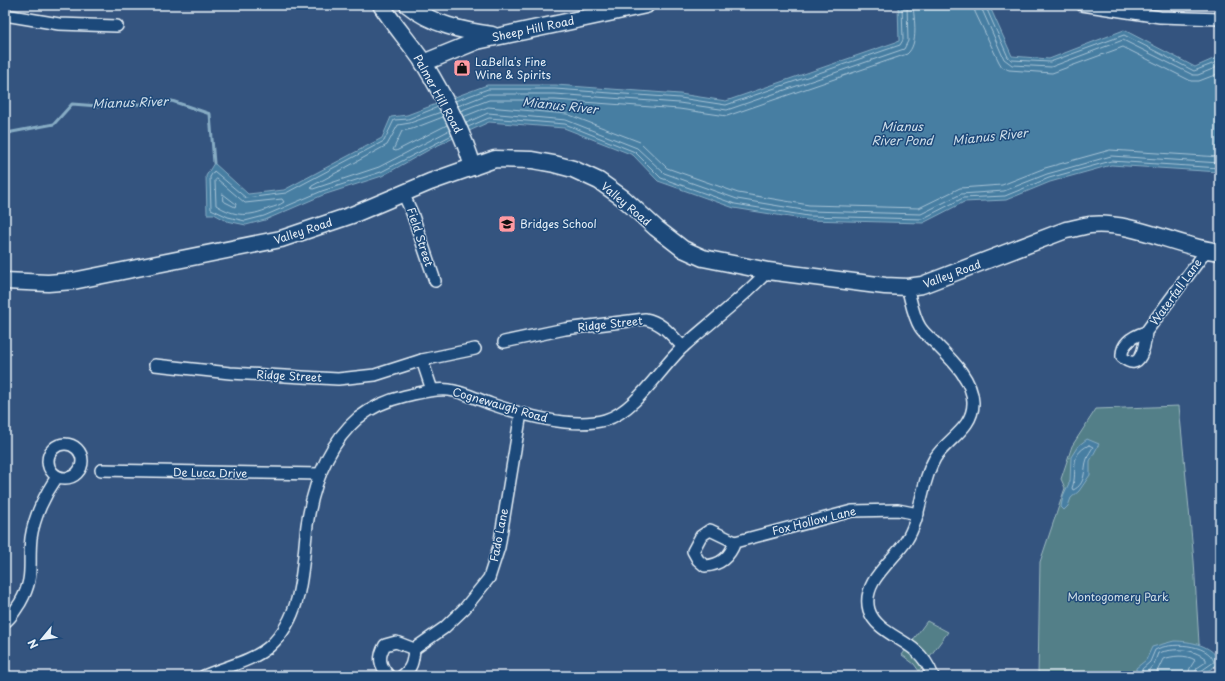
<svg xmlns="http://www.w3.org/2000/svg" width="1225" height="681" font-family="'Playpen Sans',sans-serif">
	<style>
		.green { fill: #527f88; stroke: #9db8c0 }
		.water { fill: #467ea2; stroke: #87acc4 }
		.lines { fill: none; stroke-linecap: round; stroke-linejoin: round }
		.shore { stroke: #a7c3d6; stroke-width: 1 }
		.stream { stroke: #87acc4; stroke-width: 3 }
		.street-casing { stroke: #e8f1f8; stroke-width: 14 }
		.secondary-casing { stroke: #e8f1f8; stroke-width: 19 }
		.street { stroke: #1f4a7a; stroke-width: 11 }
		.secondary { stroke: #1f4a7a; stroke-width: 16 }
		.labels { text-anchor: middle; stroke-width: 3; stroke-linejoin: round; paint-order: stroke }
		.street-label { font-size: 11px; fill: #e8f1f8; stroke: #1f4a7a }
		.poi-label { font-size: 11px; fill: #e8f1f8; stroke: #1f4a7a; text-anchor: start }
		.park-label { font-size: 11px; fill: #d2e0e7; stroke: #1f4a7a }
		.water-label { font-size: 12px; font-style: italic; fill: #d0e0eb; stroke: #1f4a7a }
	</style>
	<rect width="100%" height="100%" fill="#34547f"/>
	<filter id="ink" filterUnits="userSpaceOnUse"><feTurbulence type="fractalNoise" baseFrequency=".025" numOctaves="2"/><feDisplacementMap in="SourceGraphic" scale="8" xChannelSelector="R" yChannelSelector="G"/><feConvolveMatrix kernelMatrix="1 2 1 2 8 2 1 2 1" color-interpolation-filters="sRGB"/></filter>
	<g filter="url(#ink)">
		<g class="green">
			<path d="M1179,406L1194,561L1201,676H1038L1040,562L1065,488L1061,479L1072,446L1096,409Z"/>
			<path d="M927,621L948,632L919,671L914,664L902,655Z"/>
		</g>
		<g class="water">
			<path d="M898,5H989L1012,56L1049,59L1124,30L1195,67L1220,56V172L1111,165L1050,182L1006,200L964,202L923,223L808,220L734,208L658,181L633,155L564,128L489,122L434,147L382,176L323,195L265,220L246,225L227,221L214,214H207L206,176L214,163L248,194L284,190L382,138L391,117L407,115L487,85H556L680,94L726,101L899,41Z"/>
			<path d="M1087,439L1099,444L1090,461V475L1079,491L1071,498L1068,506L1064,510L1061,507L1063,496L1070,481L1071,457L1078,446Z"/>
			<path d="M1174,641C1190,641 1214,645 1220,663L1200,676H1142L1136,672V668L1146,660L1152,647Z"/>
		</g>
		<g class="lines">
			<g class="shore">
				<path d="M974,5L975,12L999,62L1002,67L1009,70L1052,73L1123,47L1191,81H1199L1220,73"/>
				<path d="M980,5L1004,59L1012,65L1051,67L1123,40L1193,75H1198L1220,66"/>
				<path d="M985,5L1008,57L1012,60L1050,62L1124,35L1194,71L1220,61"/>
				<path d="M455,101L488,89H555L680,98L726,105L900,45L903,40L902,5"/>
				<path d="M458,106L488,94H555L679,103L727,110L904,49L908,41L907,5"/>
				<path d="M438,107L408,119L394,120L384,141L286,193L246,198L214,171L210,177L211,209L228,217L245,221L264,216L322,191L381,172L452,135"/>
				<path d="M460,111L489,100H555L679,109L727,116L907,54C919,44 914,19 913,5"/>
				<path d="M441,112L410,123L398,125L387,145L312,186L311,188L313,189L379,167L450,130"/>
				<path d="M443,117L412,129L402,131L393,150L396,151L447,125"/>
				<path d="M463,117L488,107L567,114L640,142L667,168L738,193L809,205L919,208L960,188L1002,185L1045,168L1110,150L1220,157"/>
				<path d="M466,123L488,113L566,120L637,148L664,173L737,199L809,211L921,214L961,194L1004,191L1047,174L1111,156L1220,163"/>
				<path d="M468,127L489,118L565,124L635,152L661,178L735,204L808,216L922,219L963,198L1005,196L1049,178L1111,161L1220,168"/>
				<path d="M217,179L245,203L282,199L284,202C280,205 274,207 270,208C249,217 235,217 216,205L215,181Z"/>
				<path d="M223,194L236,204L235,207L223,201Z"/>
				<path d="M1089,445L1093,447C1091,451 1088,454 1087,459C1083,469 1087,484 1073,490L1072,488C1079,469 1067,456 1089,445Z"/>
				<path d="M1144,676L1142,669L1150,662L1155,650C1169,642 1209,643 1214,662L1201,671L1199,676"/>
				<path d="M1149,676L1148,671L1154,664L1158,653C1175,648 1192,648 1206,659V662L1197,668L1194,676"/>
				<path d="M1155,676L1163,659C1173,656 1185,654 1195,660L1190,668L1188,676"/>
			</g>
			<path class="stream" d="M5,135L12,132L54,124L72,104L98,106L141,104L172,101L210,114L214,163"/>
			<defs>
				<g id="street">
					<path d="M1082,5L1160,17L1220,19"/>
					<path d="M5,15L59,24L117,26"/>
					<path d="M403,193L412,213L435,281"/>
					<path d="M907,287C911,300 913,316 920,327C925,335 933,340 939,347C954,362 972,380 973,402C974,428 947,439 935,458C920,484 922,516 906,541C893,561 861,582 869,610C875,630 902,638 916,651C924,658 929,666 933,676"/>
					<path d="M1146,332C1133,336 1121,343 1122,357C1141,374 1145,345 1146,332L1206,251"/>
					<path d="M504,342L565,329L645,319C662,322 671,335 683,347"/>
					<path d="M422,360L432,390"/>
					<path d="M155,365L230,373L338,379L375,375L422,360L475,349"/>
					<circle cx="65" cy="461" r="17"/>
					<path d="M101,470L320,474"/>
					<path d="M735,542L710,530L701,536L693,551L698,560L705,566C722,565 730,556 735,542L852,511L898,510L918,514"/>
					<path d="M5,622C12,617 15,610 20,603C35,577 28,566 31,538C34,517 45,494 57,477"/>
					<path d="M414,649L444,628L465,608L489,578L499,547L521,413"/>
					<path d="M204,676C225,667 253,661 270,646C304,615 302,567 307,525C313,486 327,445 358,418C372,407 388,400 405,396C419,393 434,388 449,390C464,392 477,399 491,404C523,415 572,429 605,420C636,411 661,367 684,346C712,321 743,298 768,271"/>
					<path d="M389,676C379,665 378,657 385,645L396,642L414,649"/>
					<path d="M402,676C412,669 413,661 414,649"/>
				</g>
				<g id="secondary">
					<path d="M381,5C394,25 410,43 423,62C442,93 463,132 473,167"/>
					<path d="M408,5C431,24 463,31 492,35"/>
					<path d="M423,63L477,41L646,5"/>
					<path d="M5,281L48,283L73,281L281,239L352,215L430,182L495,159L532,160L554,164L573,169L599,181L623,198L656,228L683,249L703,258L768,271L885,286L907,287L922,285L1066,230C1074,229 1082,226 1090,225C1134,221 1177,247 1220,252"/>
				</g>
			</defs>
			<use href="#street" class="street-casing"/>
			<use href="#secondary" class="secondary-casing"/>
			<use href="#street" class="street"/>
			<use href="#secondary" class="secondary"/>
		</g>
	</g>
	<defs>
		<symbol id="shop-square" viewBox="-11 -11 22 22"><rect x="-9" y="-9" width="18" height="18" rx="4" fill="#ff9aa2" stroke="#1f4a7a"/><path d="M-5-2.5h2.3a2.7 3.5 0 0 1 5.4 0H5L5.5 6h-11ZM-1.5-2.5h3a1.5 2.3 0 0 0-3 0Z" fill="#111"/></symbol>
		<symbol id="school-square" viewBox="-11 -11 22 22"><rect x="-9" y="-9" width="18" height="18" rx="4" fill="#ff9aa2" stroke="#1f4a7a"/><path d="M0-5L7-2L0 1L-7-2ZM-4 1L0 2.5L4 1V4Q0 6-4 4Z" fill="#111"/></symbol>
	</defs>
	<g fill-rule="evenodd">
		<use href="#shop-square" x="452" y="58" width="20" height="20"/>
		<use href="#school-square" x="497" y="214" width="20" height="20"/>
	</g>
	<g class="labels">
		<g class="street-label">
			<text transform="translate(533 29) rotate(-12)" y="4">Sheep Hill Road</text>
			<text transform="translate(438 94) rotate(61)" y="4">Palmer Hill Road</text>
			<text transform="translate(626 204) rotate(40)" y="4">Valley Road</text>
			<text transform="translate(303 231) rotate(-18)" y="4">Valley Road</text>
			<text transform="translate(420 237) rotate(72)" y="4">Field Street</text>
			<text transform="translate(952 274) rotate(-20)" y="4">Valley Road</text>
			<text transform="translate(1176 292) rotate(-54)" y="4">Waterfall Lane</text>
			<text transform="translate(610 324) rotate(-6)" y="4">Ridge Street</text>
			<text transform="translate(289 376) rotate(3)" y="4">Ridge Street</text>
			<text transform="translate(500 405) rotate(16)" y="4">Cognewaugh Road</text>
			<text transform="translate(210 473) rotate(1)" y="4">De Luca Drive</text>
			<text transform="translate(814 521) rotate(-14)" y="4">Fox Hollow Lane</text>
			<text transform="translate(499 535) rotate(-79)" y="4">Fado Lane</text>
		</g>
		<g class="poi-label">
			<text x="475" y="66">LaBella's Fine<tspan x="475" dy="13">Wine &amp; Spirits</tspan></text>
			<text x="520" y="228">Bridges School</text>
		</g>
		<g class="park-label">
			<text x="1118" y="601">Montogomery Park</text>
		</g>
		<g class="water-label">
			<text transform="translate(130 103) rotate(-2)" y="4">Mianus River</text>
			<text transform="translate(560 106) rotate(6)" y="4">Mianus River</text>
			<text x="902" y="131">Mianus<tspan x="902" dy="14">River Pond</tspan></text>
			<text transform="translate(990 137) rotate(-6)" y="4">Mianus River</text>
		</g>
	</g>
	<rect width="1225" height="681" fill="none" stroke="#1f4a7a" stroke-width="20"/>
	<rect x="10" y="10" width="1205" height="661" fill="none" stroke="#e8f1f8" stroke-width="1.5" filter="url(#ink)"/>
	<g transform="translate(42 639) rotate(241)" stroke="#1f4a7a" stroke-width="3" paint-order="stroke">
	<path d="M0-3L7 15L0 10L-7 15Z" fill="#e8f1f8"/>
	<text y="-6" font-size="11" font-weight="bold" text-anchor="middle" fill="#e8f1f8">N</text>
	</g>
</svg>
